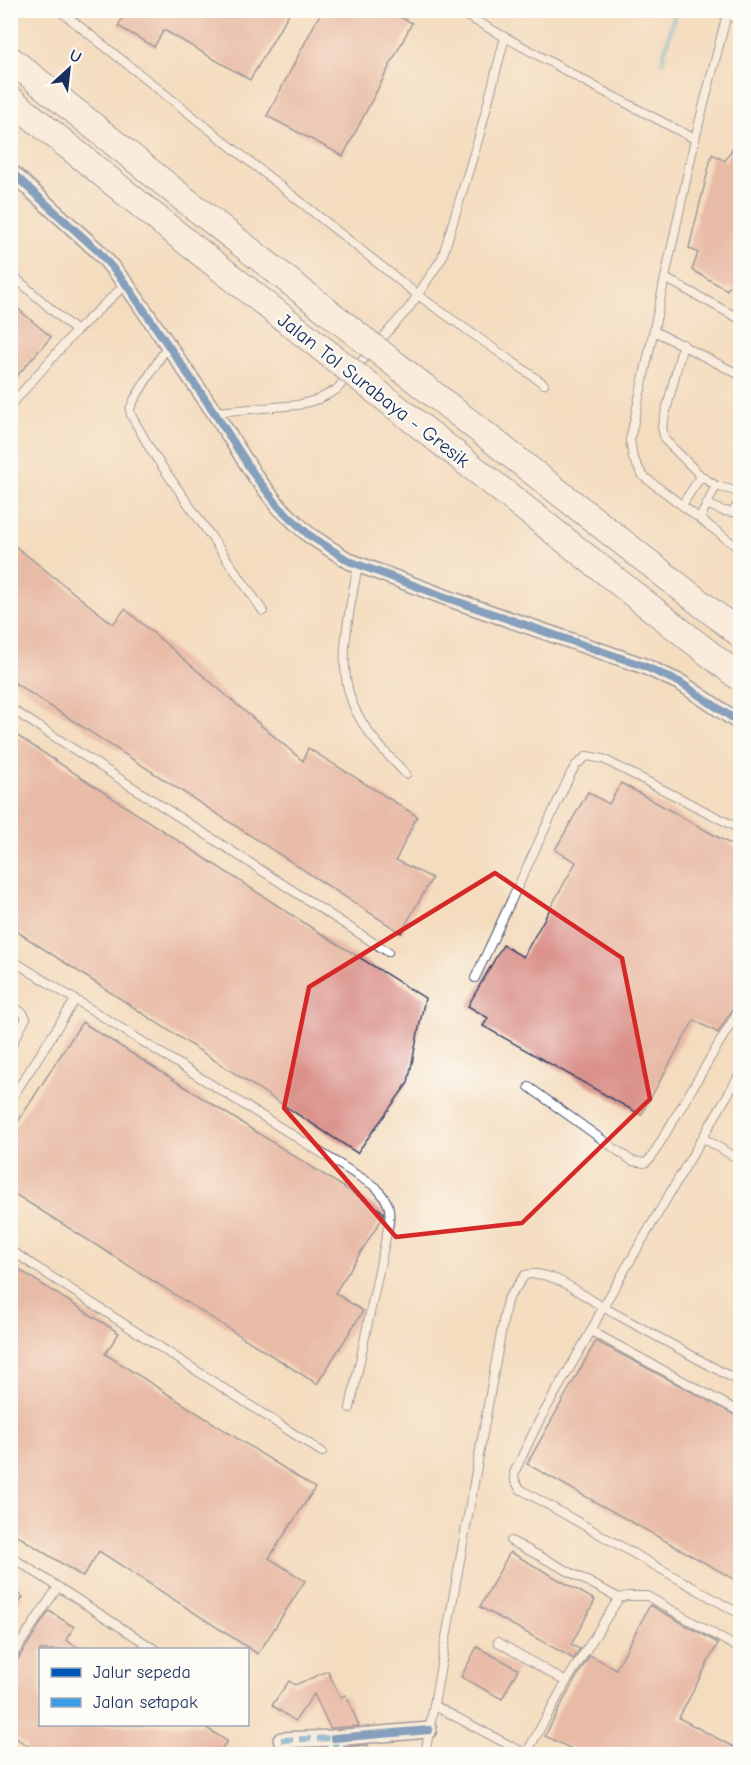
<svg xmlns="http://www.w3.org/2000/svg" width="751" height="1765" font-family="'Comic Neue',sans-serif">
	<style>
		.lines { fill: none; stroke-linecap: round; stroke-linejoin: round }
		.stream { stroke: #4fb1ce; stroke-width: 4.5 }
		.building { fill: #da928b }
		.lane-casing { stroke: #3c496d; stroke-width: 10 }
		.street-casing { stroke: #3c496d; stroke-width: 18 }
		.highway-casing { stroke: #3c496d; stroke-width: 28 }
		.lane { stroke: #fff; stroke-width: 8 }
		.street { stroke: #fff; stroke-width: 15 }
		.highway { stroke: #fff; stroke-width: 26 }
		.highway-bridge-casing { stroke: #3c496d; stroke-width: 28; stroke-linecap: butt }
		.highway-bridge { stroke: #fff; stroke-width: 26 }
		.quiet { stroke: #3b9de6; stroke-width: 6; stroke-dasharray: 12 6; stroke-linecap: butt }
		.cycleway-casing { stroke: #fdfcf7; stroke-width: 11 }
		.cycleway { stroke: #0057b8; stroke-width: 8 }
		.marked { fill: none; stroke: #d62828; stroke-width: 4.5; stroke-linejoin: round }
		.labels { text-anchor: middle; stroke-width: 4.5; stroke-linejoin: round; paint-order: stroke }
		.street-label { font-size: 20px; fill: #1b2f5e; stroke: #fdfcf7 }
	</style>
	<rect width="100%" height="100%" fill="#fdfcf7"/>
	<filter id="ink" filterUnits="userSpaceOnUse"><feTurbulence type="fractalNoise" baseFrequency=".0167" numOctaves="2"/><feDisplacementMap in="SourceGraphic" scale="12" xChannelSelector="R" yChannelSelector="G"/><feConvolveMatrix kernelMatrix="1 2 1 2 8 2 1 2 1" color-interpolation-filters="sRGB"/></filter>
	<filter id="wash" filterUnits="userSpaceOnUse"><feTurbulence type="fractalNoise" baseFrequency=".008" numOctaves="4" result="noise"/><feDisplacementMap in="SourceGraphic" scale="24" xChannelSelector="R" yChannelSelector="G"/><feGaussianBlur stdDeviation="1.35" result="paint"/><feColorMatrix in="noise" values="0 0 0 0 0 0 0 0 0 0 0 0 0 0 0 0 0 1.4 0 .05"/><feComposite in="paint" operator="in"/></filter>
	<g filter="url(#wash)">
		<rect width="100%" height="100%" fill="#f4ddbf"/>
		<g class="lines">
			<path class="stream" d="M662,62L676,10"/>
		</g>
		<g id="blocks">
			<g class="building">
				<path d="M127,10H291L250,80L164,30L154,47L118,26Z"/>
				<path d="M322,10H387L412,23L343,156L267,116Z"/>
				<path d="M741,134V293L729,286L727,290L692,270L698,253L689,248L712,154L725,161Z"/>
				<path d="M10,302L51,337L10,384Z"/>
				<path d="M10,542L113,624L125,609L303,761L308,748L417,816L396,860L432,878L401,933L10,680Z"/>
				<path d="M10,731L312,928L425,998L408,1083L357,1153L10,927Z"/>
				<path d="M621,783L741,850V1000L735,1005L718,1033L694,1020L641,1115L483,1026L488,1018L468,1006L503,945L523,957L576,862L555,850L588,792L609,804Z"/>
				<path d="M82,1022L383,1212V1217L335,1293L363,1311L317,1384L10,1191V1134Z"/>
				<path d="M10,1264L119,1333L105,1354L315,1488L269,1558L305,1581L258,1654L99,1551L83,1577L10,1531Z"/>
				<path d="M596,1341L741,1418V1583L527,1464Z"/>
				<path d="M510,1552L595,1600L571,1645L580,1649L574,1659L480,1607Z"/>
				<path d="M10,1589L23,1597L10,1616Z"/>
				<path d="M650,1605L718,1643L679,1718L741,1751V1755H584L545,1736L573,1683L590,1655L616,1669Z"/>
				<path d="M49,1611L74,1627L66,1640L81,1650H40V1725H202L227,1741L218,1755H22L28,1746L10,1734V1671Z"/>
				<path d="M477,1647L518,1669L502,1699L461,1677Z"/>
				<path d="M328,1671L340,1697L346,1695L359,1726L330,1728L314,1694L295,1721L272,1705L289,1681L295,1685Z"/>
				<path d="M368,1745L369,1755H346V1747Z"/>
			</g>
		</g>
	</g>
	<g filter="url(#ink)">
		<use href="#blocks" fill-opacity="0" stroke="#3c496d" stroke-width="1.5"/>
		<g class="lines">
			<defs>
				<g id="lane">
					<path d="M59,10L419,296L544,384"/>
					<path d="M456,10L601,90L695,139"/>
					<path d="M728,10L695,139L630,440L633,458L643,476L740,549"/>
					<path d="M727,14L740,21"/>
					<path d="M10,273L76,331"/>
					<path d="M665,278L740,319"/>
					<path d="M654,331L740,375"/>
					<path d="M683,344L662,427L665,440L701,476L716,486L740,492"/>
					<path d="M168,345L134,400L130,409L131,415L152,452L263,611"/>
					<path d="M10,406L76,331L126,284"/>
					<path d="M214,412L298,405L319,399L336,390L409,308L442,258L479,137L505,37"/>
					<path d="M707,504L723,511L733,512L740,501"/>
					<path d="M682,505L701,476"/>
					<path d="M700,518L716,486"/>
					<path d="M358,564C350,613 332,671 359,717C371,739 389,756 406,774"/>
					<path d="M10,708L388,952"/>
					<path d="M10,959L376,1187C387,1201 391,1204 389,1223L350,1408"/>
					<path d="M475,978L571,773L576,765L587,756L603,759L740,829"/>
					<path d="M10,1004L23,1013L26,1018L10,1048"/>
					<path d="M529,1087L632,1161L645,1163L651,1158L740,1008"/>
					<path d="M10,1101L75,1000"/>
					<path d="M703,1138L740,1160"/>
					<path d="M10,1250L322,1452"/>
					<path d="M591,1331L539,1421L514,1473L515,1481L520,1489L740,1614"/>
					<path d="M740,1382L603,1307L591,1331L740,1412"/>
					<path d="M511,1541L619,1598"/>
					<path d="M10,1556L156,1650"/>
					<path d="M498,1642L566,1682"/>
					<path d="M10,1659L58,1587"/>
					<path d="M435,1706L526,1754"/>
					<path d="M739,1720L740,1716"/>
					<path d="M425,1754L507,1300L525,1275C552,1269 580,1294 603,1307L740,1074"/>
					<path d="M526,1754L566,1682L619,1598L627,1596H647L740,1649"/>
				</g>
				<g id="street">
					<path d="M10,171L98,251L126,284L214,412L255,476L280,508L309,535L349,561L453,600L644,666L681,683L740,723"/>
					<path d="M334,1738L429,1730"/>
					<path d="M281,1740L334,1738L337,1754"/>
				</g>
				<g id="highway">
					<path d="M10,59L184,199"/>
					<path d="M10,99L164,224"/>
				</g>
			</defs>
			<use href="#lane" class="lane-casing"/>
			<use href="#street" class="street-casing"/>
			<use href="#highway" class="highway-casing"/>
			<use href="#lane" class="lane"/>
			<use href="#street" class="street"/>
			<use href="#highway" class="highway"/>
			<defs>
				<g id="highway-bridge">
					<path d="M184,199L740,634"/>
					<path d="M164,224L740,678"/>
				</g>
			</defs>
			<use href="#highway-bridge" class="highway-bridge-casing"/>
			<use href="#highway-bridge" class="highway-bridge"/>
			<path class="quiet" d="M281,1740L334,1738L337,1754"/>
			<defs>
				<g id="cycleway">
					<path d="M10,171L98,251L126,284L214,412L255,476L280,508L309,535L349,561L453,600L644,666L681,683L740,723"/>
					<path d="M334,1738L429,1730"/>
				</g>
			</defs>
			<use href="#cycleway" class="cycleway-casing"/>
			<use href="#cycleway" class="cycleway"/>
		</g>
	</g>
	<path d="M0 0H751V1765H0ZM495,873L622,958L650,1099L522,1223L396,1237L284,1108L309,987Z" fill="#f4ddbf" fill-opacity=".55" fill-rule="evenodd"/>
	<path class="marked" d="M495,873L622,958L650,1099L522,1223L396,1237L284,1108L309,987Z"/>
	<g class="labels">
		<g class="street-label">
			<text transform="translate(374 390) rotate(38)" y="7">Jalan Tol Surabaya - Gresik</text>
		</g>
	</g>
	<rect width="751" height="1765" fill="none" stroke="#fdfcf7" stroke-width="36"/>
	<rect x="39" y="1648" width="210" height="78" fill="#fdfcf7" stroke="#a3aaba" stroke-width="1.5"/>
	<rect x="51" y="1668" width="30" height="9" fill="#0057b8" stroke="#a3aaba" stroke-width="1.5"/>
	<text x="93" y="1678" font-size="18" fill="#1b2f5e">Jalur sepeda</text>
	<rect x="51" y="1698" width="30" height="9" fill="#3b9de6" stroke="#a3aaba" stroke-width="1.5"/>
	<text x="93" y="1708" font-size="18" fill="#1b2f5e">Jalan setapak</text>
	<g transform="translate(69 69) rotate(27)" stroke="#fdfcf7" stroke-width="4.5" paint-order="stroke">
	<path d="M0-4.5L10 22L0 15L-10 22Z" fill="#1b2f5e"/>
	<text y="-9" font-size="16" font-weight="bold" text-anchor="middle" fill="#1b2f5e">U</text>
	</g>
</svg>
